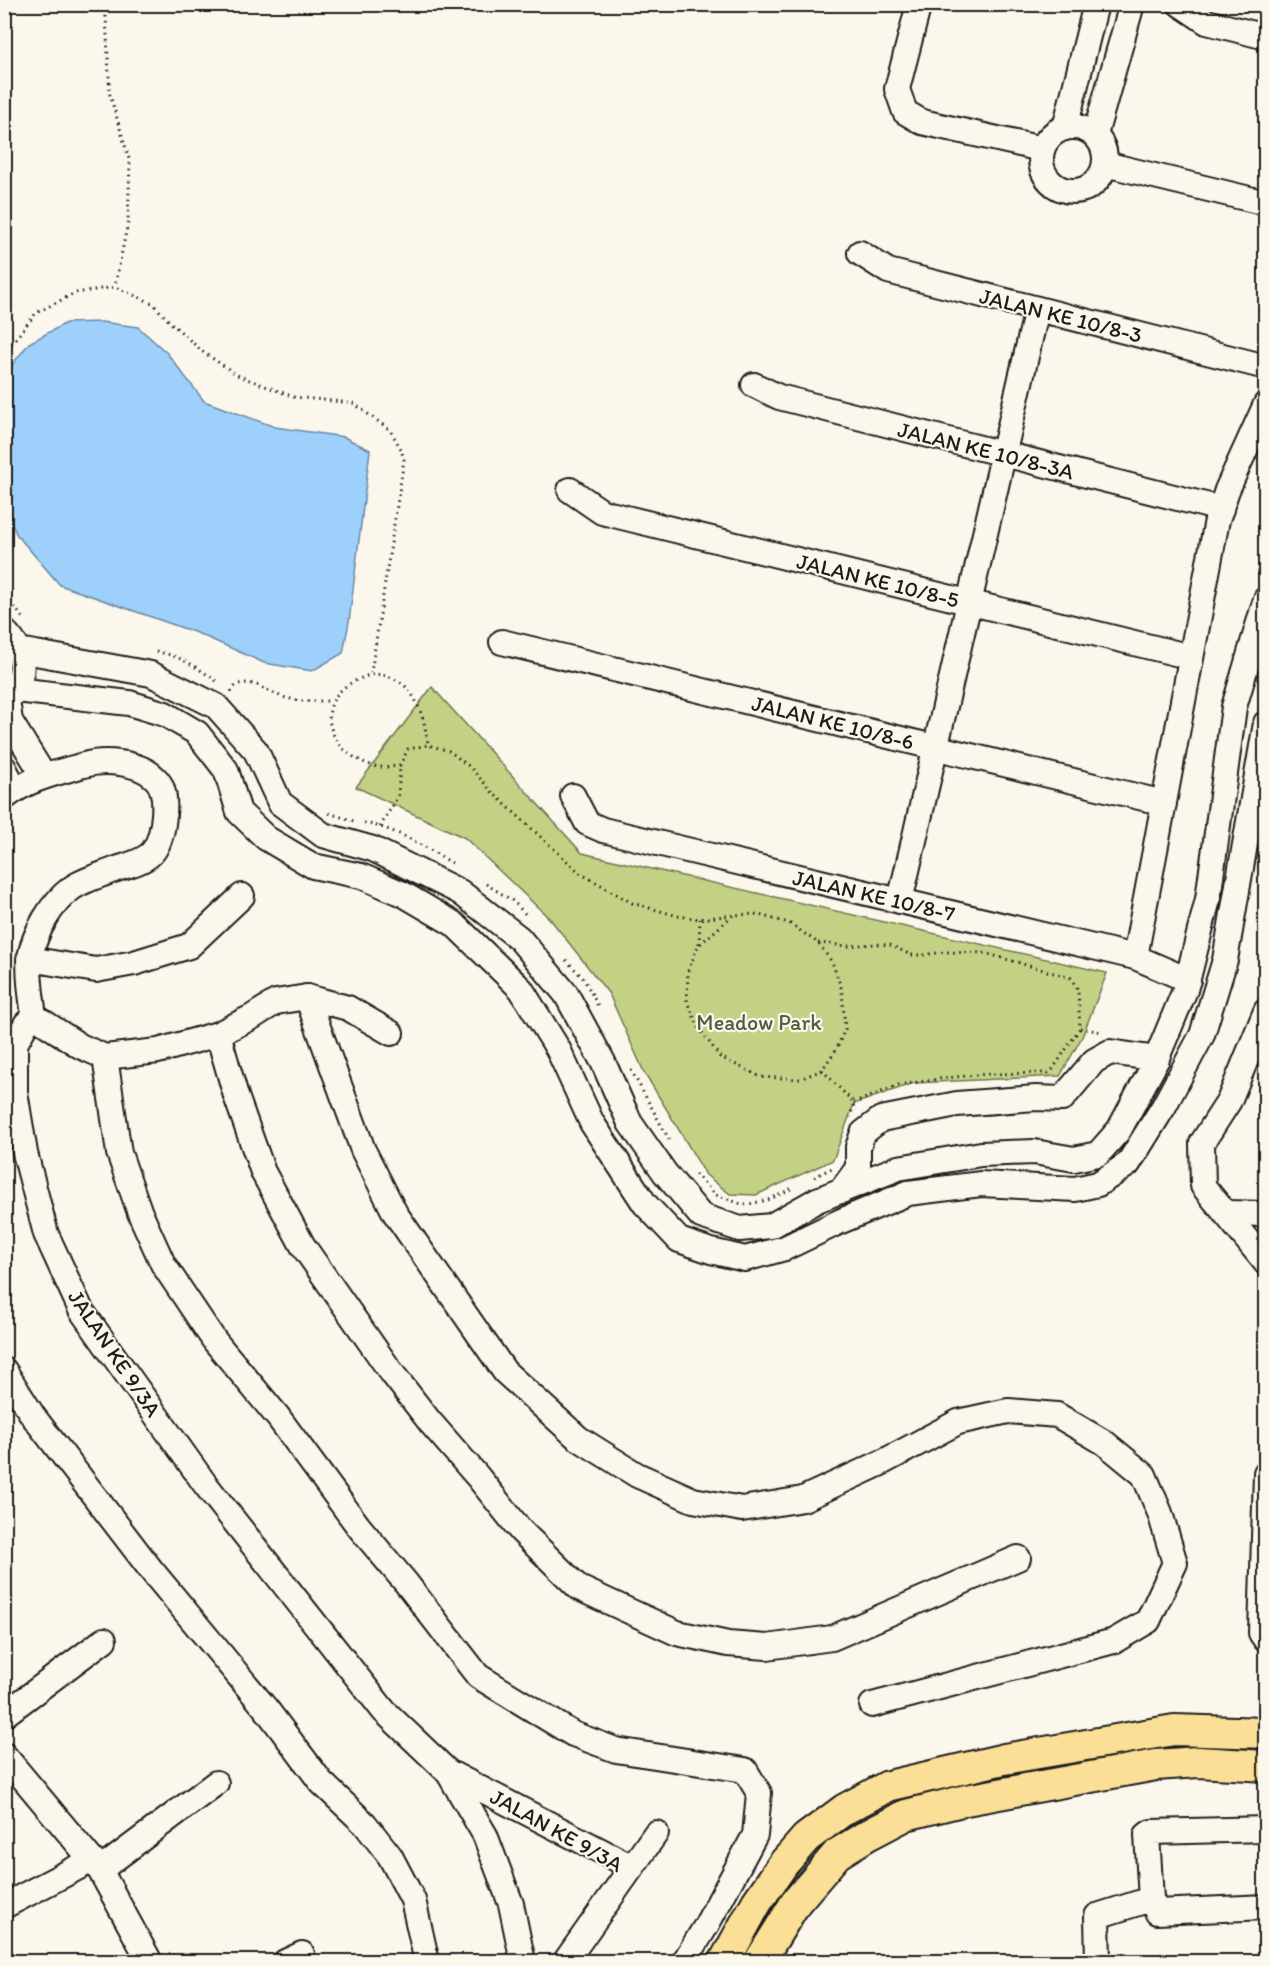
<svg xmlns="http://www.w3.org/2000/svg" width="1270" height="1966" font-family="Itim,sans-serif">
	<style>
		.green { fill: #c3d185; stroke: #707650; stroke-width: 1.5 }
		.water { fill: #9dd0fa; stroke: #6988a1; stroke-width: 1.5 }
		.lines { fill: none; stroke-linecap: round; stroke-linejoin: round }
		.minor-casing { stroke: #1c1c1c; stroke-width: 28 }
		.major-casing { stroke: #1c1c1c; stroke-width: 34 }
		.path { stroke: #1c1c1c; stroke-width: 3; stroke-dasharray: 1.5 4.5; stroke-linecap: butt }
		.minor { stroke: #fbf7ec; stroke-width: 24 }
		.major { stroke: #fbdf96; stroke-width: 30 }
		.labels { text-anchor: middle; stroke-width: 4.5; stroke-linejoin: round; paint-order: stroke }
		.street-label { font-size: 22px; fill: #1c1c1c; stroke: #fbf7ec }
		.park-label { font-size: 22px; fill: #565b41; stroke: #fbf7ec }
	</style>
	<rect width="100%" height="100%" fill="#fbf7ec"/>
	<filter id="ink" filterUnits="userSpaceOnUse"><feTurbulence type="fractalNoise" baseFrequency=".0167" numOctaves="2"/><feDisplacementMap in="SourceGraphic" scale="12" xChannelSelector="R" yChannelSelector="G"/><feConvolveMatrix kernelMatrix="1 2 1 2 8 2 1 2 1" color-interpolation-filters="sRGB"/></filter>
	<g filter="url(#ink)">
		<path class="green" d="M432,687L582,853L1107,973L1082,1037L1060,1076L914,1083L854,1104L833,1160L756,1195L730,1194L706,1175L644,1072L609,994L551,920L465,838L356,787Z"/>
		<path class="water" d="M101,322L138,327L167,353L204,401L275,427L344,437L370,450L349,622L343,653L312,671L264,663L197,633L60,585L17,535L5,511V374L29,343L66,323Z"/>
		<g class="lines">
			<defs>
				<g id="minor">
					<path d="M919,4L897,89L905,112L922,122L1042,149"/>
					<path d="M1180,4L1207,22L1266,37"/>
					<circle cx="1073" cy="159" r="32"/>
					<path d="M1065,128L1096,4"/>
					<path d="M1095,135L1132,4"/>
					<path d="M1105,164L1266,203"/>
					<path d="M860,253L888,271L1266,367"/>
					<path d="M754,385L779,397L1221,509"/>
					<path d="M570,490L602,512L1191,657"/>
					<path d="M4,631C27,653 27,677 7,700"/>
					<path d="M502,642L1164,803"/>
					<path d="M19,650L151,674L216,706L256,751L280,803L323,835L373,849L460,892L519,938L566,994L603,1062L630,1123L665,1173L701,1216L740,1229L771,1226L817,1200L898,1168L981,1154L1034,1152L1074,1159L1098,1154L1119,1130L1153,1067L1185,990L1208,899L1234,707L1266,599"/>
					<path d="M16,690L129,703L165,714L197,733L226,770L239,812L266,838L313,866L361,876L403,894L454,924L521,989L558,1049L592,1123L645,1204L679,1240L711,1251L745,1259L785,1248L841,1221L908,1193L981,1184L1075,1189L1098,1184L1128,1164L1164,1106L1202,1035L1225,960L1266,723"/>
					<path d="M7,700L10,721L44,776"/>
					<path d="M4,768L15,789"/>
					<path d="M573,796L587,823L603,830L1135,957L1188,980"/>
					<path d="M4,798C27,779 56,773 84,765C104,759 138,762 154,777C165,786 165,802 164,815C163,827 161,840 154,850C146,862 127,865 114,870C101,875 83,880 72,888C51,903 35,932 30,957C27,970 32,1001 34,1016L26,1024L15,1044V1092L25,1153L46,1234L81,1310L205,1484L384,1711L448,1772L632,1867"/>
					<path d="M900,901L1037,309"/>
					<path d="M1135,957L1217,520L1227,490L1266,404"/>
					<path d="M29,959L96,970L134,963L189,946L242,896"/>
					<path d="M307,997L363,1150L395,1213L505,1372L578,1438L637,1475L693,1500L742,1509L803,1499L883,1462L958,1422L1008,1411L1057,1415L1105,1443L1144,1475L1160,1513L1175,1563L1148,1621L1114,1641L872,1705"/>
					<path d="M1266,1011L1229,1101L1202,1143L1203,1186L1266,1263"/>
					<path d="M34,1016L80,1046L105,1057L158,1051L218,1034L252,1017L276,1002L307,997L348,1008L391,1033"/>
					<path d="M218,1034L236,1096L263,1172L303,1246L389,1369L430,1422L478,1477L521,1531L579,1588L677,1633L728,1644L767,1647L832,1638L1018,1558"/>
					<path d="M105,1057L119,1153L140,1213L163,1264L214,1340L278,1417L359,1527L407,1584L478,1676L573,1734L616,1750L745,1770L759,1793L755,1835L706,1926L684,1962"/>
					<path d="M841,1191L858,1168V1147L863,1133L881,1119L957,1104L1036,1098L1062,1099L1094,1061L1110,1052L1157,1059"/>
					<path d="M1227,1213L1266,1214"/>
					<path d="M4,1370L33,1416L152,1571L267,1710L321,1782L365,1824L390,1856L413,1900L427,1962"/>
					<path d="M1266,1473L1261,1633L1266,1640"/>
					<path d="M4,1715L104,1640"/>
					<path d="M4,1755L100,1870L150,1962"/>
					<path d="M448,1772L485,1835L511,1904L523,1962"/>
					<path d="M1266,1829L1151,1832L1147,1835L1151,1899L1157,1912L1266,1907"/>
					<path d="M100,1870L216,1783"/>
					<path d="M4,1906L92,1860"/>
					<path d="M285,1962L302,1954"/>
					<path d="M565,1962L656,1833"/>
					<path d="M1098,1962L1097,1916L1151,1899"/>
				</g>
				<g id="major">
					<path d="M724,1962L757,1902L784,1863L806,1838L845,1809L888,1786L1004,1759L1174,1730L1266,1733"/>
					<path d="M759,1962L796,1902L837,1854L866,1836L906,1815L966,1800L1156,1765L1198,1762L1266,1766"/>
				</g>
			</defs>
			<use href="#minor" class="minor-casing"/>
			<use href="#major" class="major-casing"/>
			<g class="path">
				<path d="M108,4L106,16L110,95L130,162L128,222L115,286"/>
				<path d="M4,353L36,313L75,293L115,287L152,303L171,323L203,352L239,376L294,397L353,403L390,430L401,449L404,460L371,673"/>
				<path d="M4,592L24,620"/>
				<path d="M156,652C179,654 201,670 219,683"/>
				<path d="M231,692L237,684L247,683L257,685L282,697L300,701H331"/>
				<path d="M400,765C381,770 369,766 352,756C321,734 321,695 357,680C369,674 379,672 392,678C396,680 401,682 404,685C420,700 425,724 428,744"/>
				<path d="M329,813L354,821"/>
				<path d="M364,823C397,829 424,846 452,863"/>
				<path d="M380,827L398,796L400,765L408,749L428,745L449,751L470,767L494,794L580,873L632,903L678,916L700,919L733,915"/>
				<path d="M486,884L513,901L528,917"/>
				<path d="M755,914L789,923L818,943L832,962L842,990L845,1029L837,1048L822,1070L800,1079L761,1077L720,1057L699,1028L687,1002L688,971L698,946L733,915Z"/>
				<path d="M818,943L848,946L874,944L890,945L911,955H923L945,952L985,953L1071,978L1078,990L1080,1028L1053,1069L1048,1073L988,1074L945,1078L899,1085L854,1103"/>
				<path d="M699,944L700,919"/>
				<path d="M566,960L584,979L598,1006"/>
				<path d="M1080,1028L1102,1032"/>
				<path d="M631,1070L671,1143"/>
				<path d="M822,1070L854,1103L850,1117"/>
				<path d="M695,1174L716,1195L744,1205L768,1200L795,1187"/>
				<path d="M814,1177L832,1168"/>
			</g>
			<use href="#minor" class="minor"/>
			<use href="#major" class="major"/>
		</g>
	</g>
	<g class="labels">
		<g class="street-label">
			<text transform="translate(1061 315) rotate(14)" y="8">JALAN KE 10/8-3</text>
			<text transform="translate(986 450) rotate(14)" y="8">JALAN KE 10/8-3A</text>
			<text transform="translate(878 580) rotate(14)" y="8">JALAN KE 10/8-5</text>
			<text transform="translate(833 722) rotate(14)" y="8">JALAN KE 10/8-6</text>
			<text transform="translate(874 895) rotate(13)" y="8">JALAN KE 10/8-7</text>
			<text transform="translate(115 1353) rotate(56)" y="8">JALAN KE 9/3A</text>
			<text transform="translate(557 1830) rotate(29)" y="8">JALAN KE 9/3A</text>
		</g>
		<g class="park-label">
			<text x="759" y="1030">Meadow Park</text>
		</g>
	</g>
	<rect width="1270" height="1966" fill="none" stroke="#fbf7ec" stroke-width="24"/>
	<rect x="12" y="12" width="1246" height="1942" fill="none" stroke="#1c1c1c" stroke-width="2" filter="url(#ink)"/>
</svg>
